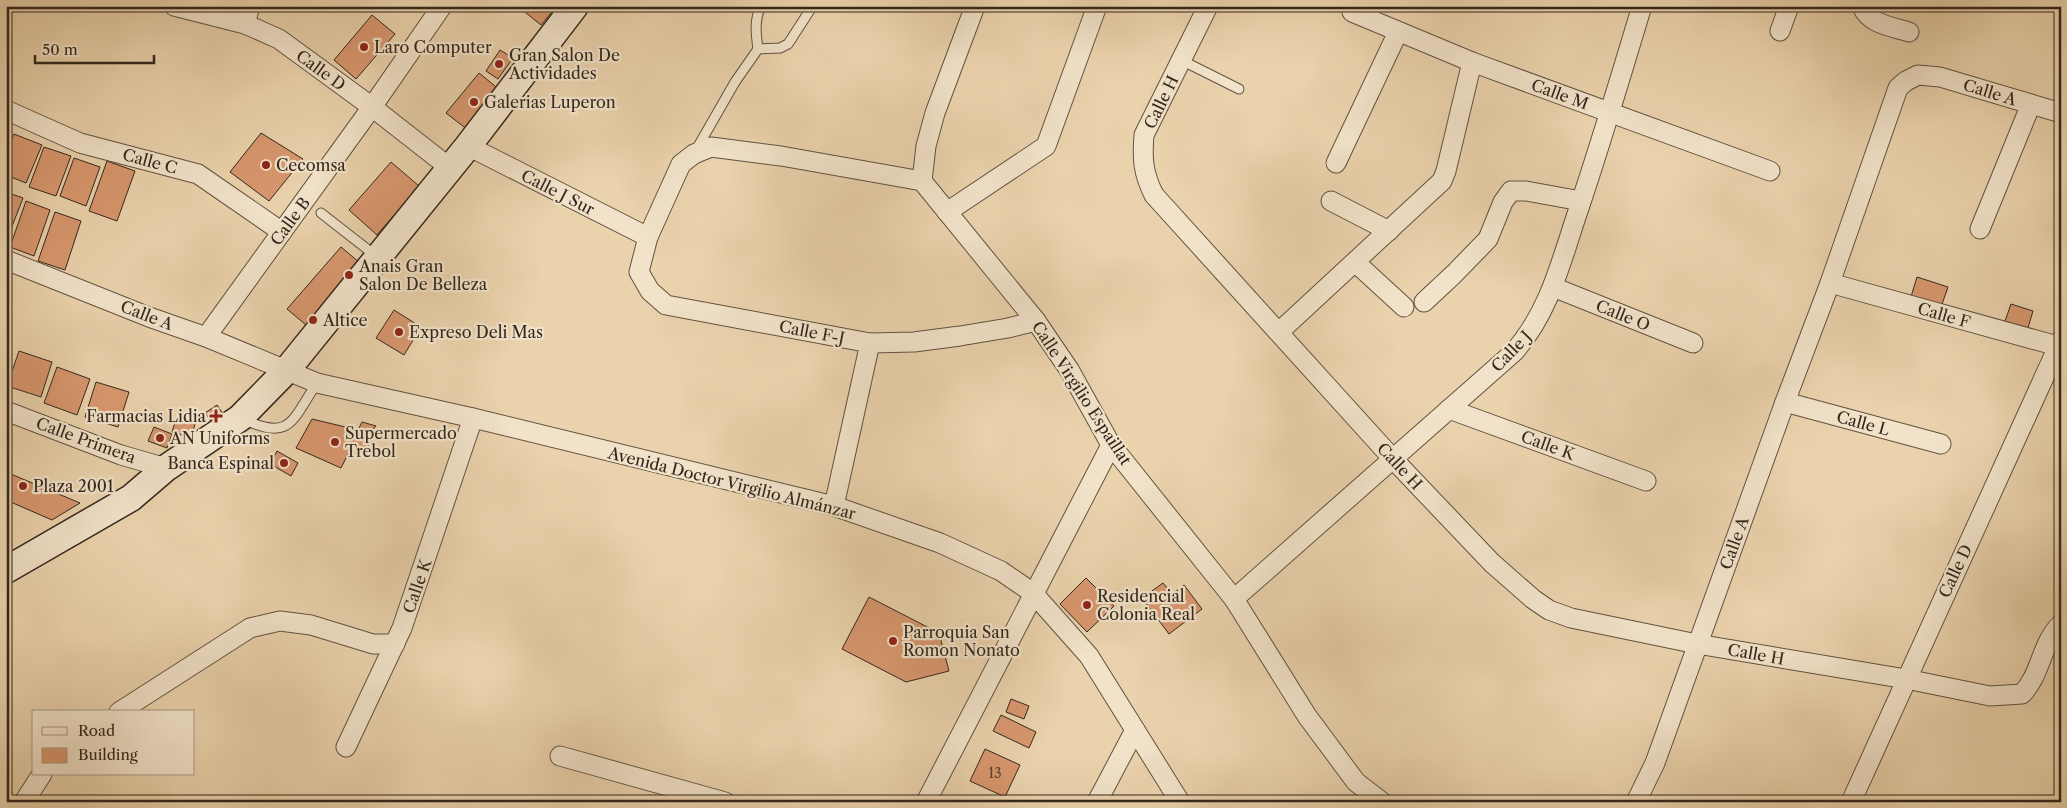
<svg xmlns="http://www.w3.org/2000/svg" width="2067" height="808" font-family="'Libre Caslon Text',serif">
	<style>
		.building { fill: #d8976e; stroke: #33271d }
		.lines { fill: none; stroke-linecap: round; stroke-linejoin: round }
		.service-casing { stroke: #615241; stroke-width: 11 }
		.minor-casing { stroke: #615241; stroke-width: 21 }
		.secondary-casing { stroke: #33271d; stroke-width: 29 }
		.service { stroke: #f1e2c9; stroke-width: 9 }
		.minor { stroke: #f1e2c9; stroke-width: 19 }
		.secondary { stroke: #f1e2c9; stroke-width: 26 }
		.poi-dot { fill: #8f2418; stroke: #f1e2c9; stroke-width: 2 }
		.labels { text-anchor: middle; stroke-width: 4.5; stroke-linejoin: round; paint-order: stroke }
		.number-label { font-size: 14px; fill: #5c4331 }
		.poi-label { font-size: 16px; fill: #33271d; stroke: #f1e2c9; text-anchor: start }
		.street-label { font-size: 16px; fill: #33271d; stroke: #f1e2c9 }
	</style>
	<rect width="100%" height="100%" fill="#ead2ac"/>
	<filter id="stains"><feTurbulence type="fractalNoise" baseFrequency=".004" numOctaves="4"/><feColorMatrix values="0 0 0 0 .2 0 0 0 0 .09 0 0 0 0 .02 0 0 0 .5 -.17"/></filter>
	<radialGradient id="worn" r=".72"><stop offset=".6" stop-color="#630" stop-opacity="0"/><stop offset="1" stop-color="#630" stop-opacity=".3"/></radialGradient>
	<g class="building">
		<path d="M521,6H557L541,25L520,8Z"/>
		<path d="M372,15L395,34L356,79L334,60Z"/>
		<path d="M500,50L513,58L498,79L486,71Z"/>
		<path d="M479,73L501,91L468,130L446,113Z"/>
		<path d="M261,133L303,159L269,201L230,172Z"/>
		<path d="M14,134L42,145L26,183L6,175V152Z"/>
		<path d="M44,147L71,156L56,196L29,187Z"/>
		<path d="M74,158L100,167L86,206L60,196Z"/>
		<path d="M107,161L135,171L117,221L89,211Z"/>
		<path d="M391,162L419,186L377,235L349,210Z"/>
		<path d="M6,192L23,198L6,242Z"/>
		<path d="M26,201L50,210L34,256L10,247Z"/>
		<path d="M55,212L81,221L65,270L38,261Z"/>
		<path d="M341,247L366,268L312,330L287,309Z"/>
		<path d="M1917,277L1948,287L1940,310L1910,300Z"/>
		<path d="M2011,304L2033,311L2027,331L2004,324Z"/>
		<path d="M394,310L421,327L404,355L376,338Z"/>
		<path d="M6,348L10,349L6,360Z"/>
		<path d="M19,351L52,362L41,397L7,386Z"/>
		<path d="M57,367L90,379L77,415L44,403Z"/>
		<path d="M96,382L129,392L118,427L85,417Z"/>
		<path d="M217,405L226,418L215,426L205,413Z"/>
		<path d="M176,419L195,424L191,438L172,432Z"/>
		<path d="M312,419L358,430L362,422L376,426L367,436L372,439L365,451L353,444L341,468L296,448Z"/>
		<path d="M154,427L172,434L167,448L148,441Z"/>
		<path d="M277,451L298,463L291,476L270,464Z"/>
		<path d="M6,472L80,503L52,520L6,500Z"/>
		<path d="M1086,578L1114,606L1087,632L1060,604Z"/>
		<path d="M1163,583L1172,594L1184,585L1202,609L1169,634L1142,598Z"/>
		<path d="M869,597L939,633L949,671L906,682L842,649Z"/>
		<path d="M1011,699L1029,706L1024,719L1006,712Z"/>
		<path d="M1001,715L1036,732L1029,748L993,731Z"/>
		<path d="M985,749L1020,765L1005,797L970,781Z"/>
	</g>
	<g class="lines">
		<defs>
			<g id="service">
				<path d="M758,49C756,35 754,19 761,6"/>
				<path d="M1181,60L1239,89"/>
				<path d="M696,150L735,82L758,49L780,48L788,44L810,10V6"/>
				<path d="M321,213L376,256"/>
				<path d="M243,419C291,442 292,420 317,383"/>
			</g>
			<g id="minor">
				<path d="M174,6L245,24L279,39L372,107L450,168"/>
				<path d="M975,6L935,113L926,146L922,181L1036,321L1070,371L1111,445L1234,599L1307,716L1356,782L1382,802"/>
				<path d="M1208,6L1144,135C1142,159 1143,173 1154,195L1393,459L1492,563L1533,599L1549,610L1571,618L1697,644L1906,679L1990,696L2022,694C2041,675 2041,643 2061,624"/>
				<path d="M1862,6C1868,24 1893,27 1909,32"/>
				<path d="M1352,12L1472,62L1770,171"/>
				<path d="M245,24L250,6"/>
				<path d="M1780,31L1789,6"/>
				<path d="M6,110L80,143L198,174L282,232"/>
				<path d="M468,146L648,237"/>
				<path d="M1336,163L1398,32"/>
				<path d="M922,181L781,156L711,147L694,154L681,164L648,237L639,272L650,291L666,305L870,343L914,342L960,336L1008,328L1036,321"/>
				<path d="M1331,201L1389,231"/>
				<path d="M947,212L1046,146L1097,6"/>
				<path d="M1980,229L2031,104"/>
				<path d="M6,260L149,317L206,337L317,383L473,418L834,506L940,543L1001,571L1033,593L1089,656L1180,802"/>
				<path d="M1355,262L1404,307"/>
				<path d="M1830,283L2061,347"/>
				<path d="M1553,287L1693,343"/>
				<path d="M1424,302L1454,274L1488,239L1503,202L1511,191H1526L1581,201"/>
				<path d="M1279,332L1442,181L1446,171L1472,62"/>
				<path d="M206,337L372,107L442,6"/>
				<path d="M1785,402L1941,444"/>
				<path d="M1449,409L1646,481"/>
				<path d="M6,411L121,455L166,468"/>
				<path d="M834,506L870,343"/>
				<path d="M1234,599L1514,352C1550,311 1561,261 1578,211C1601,143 1621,75 1642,6"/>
				<path d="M119,712L250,628L280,621L311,625L373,644H395"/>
				<path d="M346,747L402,628L473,418"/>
				<path d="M560,756L725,802"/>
				<path d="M24,802L42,774"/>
				<path d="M926,802L1111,445"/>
				<path d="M1097,802L1135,730"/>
				<path d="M1636,802L1655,763L1785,402L1830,283L1898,88L1906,81L1918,75L1940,77L2061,113"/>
				<path d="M1851,802L2061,340"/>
			</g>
			<path id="secondary" d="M6,570L131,498L166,468L240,418L286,371L468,146L575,6"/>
		</defs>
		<use href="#service" class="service-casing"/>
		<use href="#minor" class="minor-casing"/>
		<use href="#secondary" class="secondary-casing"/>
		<use href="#service" class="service"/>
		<use href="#minor" class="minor"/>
		<use href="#secondary" class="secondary"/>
	</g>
	<g class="poi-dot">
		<circle cx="364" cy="47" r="5"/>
		<circle cx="499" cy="64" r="5"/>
		<circle cx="474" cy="102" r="5"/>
		<circle cx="266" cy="165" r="5"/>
		<circle cx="349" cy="275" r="5"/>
		<circle cx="313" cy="320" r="5"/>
		<circle cx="399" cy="332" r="5"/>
		<path d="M213.5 408.5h5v5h5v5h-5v5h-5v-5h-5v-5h5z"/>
		<circle cx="160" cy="438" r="5"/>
		<circle cx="335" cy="442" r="5"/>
		<circle cx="284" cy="463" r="5"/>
		<circle cx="23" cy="486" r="5"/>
		<circle cx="1087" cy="605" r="5"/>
		<circle cx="893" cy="641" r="5"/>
	</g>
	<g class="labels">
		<g class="number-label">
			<text x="995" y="778">13</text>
		</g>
		<g class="poi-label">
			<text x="374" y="53">Laro Computer</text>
			<text x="509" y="61">Gran Salon De<tspan x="509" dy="18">Actividades</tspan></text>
			<text x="484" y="108">Galerias Luperon</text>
			<text x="276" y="171">Cecomsa</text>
			<text x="359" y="272">Anais Gran<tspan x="359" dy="18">Salon De Belleza</tspan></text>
			<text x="323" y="326">Altice</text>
			<text x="409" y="338">Expreso Deli Mas</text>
			<text x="206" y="422" text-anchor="end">Farmacias Lidia</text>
			<text x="345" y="439">Supermercado<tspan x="345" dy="18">Trebol</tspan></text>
			<text x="170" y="444">AN Uniforms</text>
			<text x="274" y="469" text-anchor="end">Banca Espinal</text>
			<text x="33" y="492">Plaza 2001</text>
			<text x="1097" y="602">Residencial<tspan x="1097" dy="18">Colonia Real</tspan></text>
			<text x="903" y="638">Parroquia San<tspan x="903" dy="18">Romon Nonato</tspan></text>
		</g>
		<g class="street-label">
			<text transform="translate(321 70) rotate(36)" y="6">Calle D</text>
			<text transform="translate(1990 92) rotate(17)" y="6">Calle A</text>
			<text transform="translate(1560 94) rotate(20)" y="6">Calle M</text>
			<text transform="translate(1161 102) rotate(-64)" y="6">Calle H</text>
			<text transform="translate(150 161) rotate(15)" y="6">Calle C</text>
			<text transform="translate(558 192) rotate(27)" y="6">Calle J Sur</text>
			<text transform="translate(290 221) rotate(-54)" y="6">Calle B</text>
			<text transform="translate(147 315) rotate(21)" y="6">Calle A</text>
			<text transform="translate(1623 315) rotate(22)" y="6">Calle O</text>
			<text transform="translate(1944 315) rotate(16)" y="6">Calle F</text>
			<text transform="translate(812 332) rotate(11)" y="6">Calle F-J</text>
			<text transform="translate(1511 351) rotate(-46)" y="6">Calle J</text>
			<text transform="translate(1082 393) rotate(57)" y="6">Calle Virgilio Espaillat</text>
			<text transform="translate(1863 423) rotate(15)" y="6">Calle L</text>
			<text transform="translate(86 440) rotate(20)" y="6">Calle Primera</text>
			<text transform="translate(1548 445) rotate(20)" y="6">Calle K</text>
			<text transform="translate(1400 466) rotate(47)" y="6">Calle H</text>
			<text transform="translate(732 483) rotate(14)" y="6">Avenida Doctor Virgilio Almánzar</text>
			<text transform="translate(1734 543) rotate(-70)" y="6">Calle A</text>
			<text transform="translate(1955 571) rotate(-65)" y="6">Calle D</text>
			<text transform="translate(417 586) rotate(-71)" y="6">Calle K</text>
			<text transform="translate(1756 654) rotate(10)" y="6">Calle H</text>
		</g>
	</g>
	<rect width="2067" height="808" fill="none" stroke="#ead2ac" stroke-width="25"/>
	<rect x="8" y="8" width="2052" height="793" fill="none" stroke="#33271d" stroke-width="2.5"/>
	<rect x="12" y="12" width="2042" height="783" fill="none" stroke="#33271d"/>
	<rect x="32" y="710" width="162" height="65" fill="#f1e2c9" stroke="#a59784"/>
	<rect x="42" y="727" width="25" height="8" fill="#f1e2c9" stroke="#a59784"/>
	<text x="78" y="736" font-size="15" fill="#33271d">Road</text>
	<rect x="42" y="748" width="25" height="15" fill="#d8976e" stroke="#a59784"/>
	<text x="78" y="760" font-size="15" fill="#33271d">Building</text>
	<path d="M35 55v8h119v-8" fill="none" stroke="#33271d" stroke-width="2.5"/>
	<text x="42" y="55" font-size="15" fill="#33271d" stroke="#f1e2c9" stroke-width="4" paint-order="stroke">50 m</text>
	<rect width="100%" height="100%" filter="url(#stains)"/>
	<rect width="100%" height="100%" fill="url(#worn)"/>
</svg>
